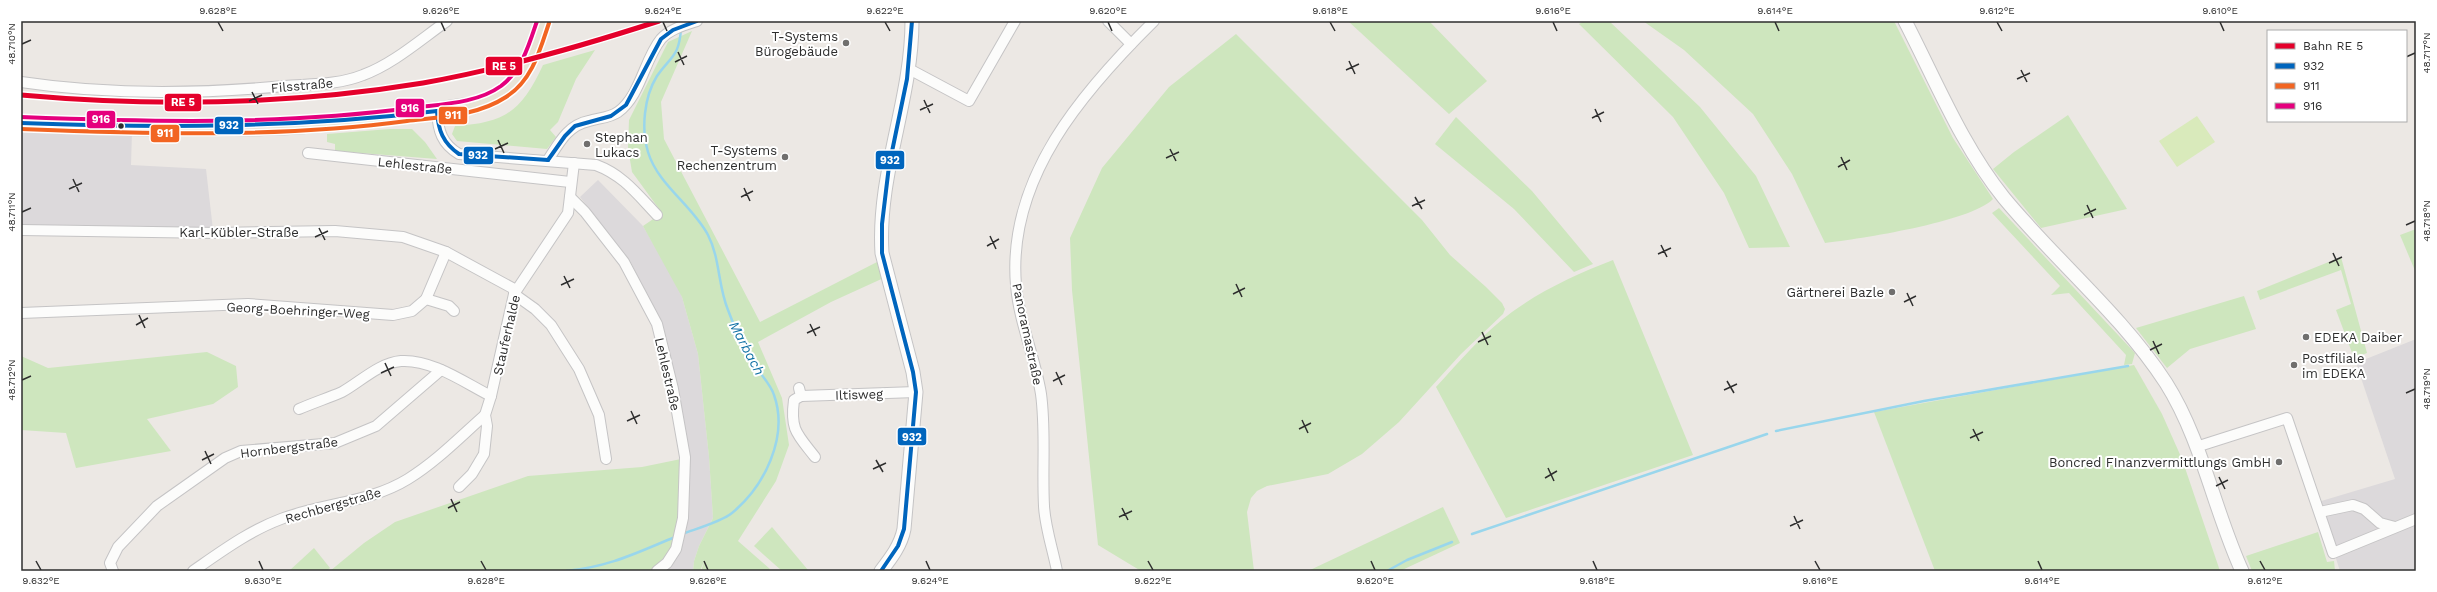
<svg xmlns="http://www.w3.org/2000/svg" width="2437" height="592" font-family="'Work Sans',sans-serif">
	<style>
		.industrial { fill: #dcd9db }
		.green { fill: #cee6be }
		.pitch { fill: #d9eabb }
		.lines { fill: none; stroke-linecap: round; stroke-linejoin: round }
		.stream { stroke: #99d6ec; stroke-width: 2.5 }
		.minor-casing { stroke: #c5c4c5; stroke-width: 12 }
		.tertiary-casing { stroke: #c5c4c5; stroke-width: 15 }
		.primary-casing { stroke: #c6c5c4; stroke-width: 18 }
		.minor { stroke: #fcfcfb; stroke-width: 10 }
		.tertiary { stroke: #fcfcfb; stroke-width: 13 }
		.primary { stroke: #e8e4d6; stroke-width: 16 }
		.bus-1-casing { stroke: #fff; stroke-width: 7 }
		.bus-2-casing { stroke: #fff; stroke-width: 7 }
		.bus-3-casing { stroke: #fff; stroke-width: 7 }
		.bus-1 { stroke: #0065bd; stroke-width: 4 }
		.bus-2 { stroke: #f26522; stroke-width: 4 }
		.bus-3 { stroke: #e5007d; stroke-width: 4 }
		.rail-1-casing { stroke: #fff; stroke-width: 8 }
		.rail-1 { stroke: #e4002b; stroke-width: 5 }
		.ticks { fill: none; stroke: #2e2e2e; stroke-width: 1.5 }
		.poi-dot { fill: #706f6e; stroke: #fff; stroke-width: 1.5 }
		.bus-dot { fill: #2e2e2e; stroke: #fff; stroke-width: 1.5 }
		.labels { text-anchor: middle; stroke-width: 4; stroke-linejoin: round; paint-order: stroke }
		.poi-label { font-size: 13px; fill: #2e2e2e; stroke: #fff; text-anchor: end }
		.street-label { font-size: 13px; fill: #2e2e2e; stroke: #fff }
		.water-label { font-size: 14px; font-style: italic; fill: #0d6fa3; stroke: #fff }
		.line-badge { stroke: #fff; stroke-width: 1.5 }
		.badge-label { font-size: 11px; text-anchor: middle; font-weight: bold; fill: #fff }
		.neatline { fill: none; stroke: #2e2e2e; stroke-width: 1.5 }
		.ticks-label { font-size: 10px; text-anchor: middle; fill: #2e2e2e }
	</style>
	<rect width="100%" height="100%" fill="#ece8e4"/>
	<g class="industrial">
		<path d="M21,129L132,132L131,165L206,169L213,230L21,227Z"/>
		<path d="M598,180L643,226L676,283L682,297L698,354L709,457L713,518L699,546L694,561L693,571H649L668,554L677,523L681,459L687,457L678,388L662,323L630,261L580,197Z"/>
		<path d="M2416,339V571H2340L2318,502L2395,479L2356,363Z"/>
	</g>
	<g class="green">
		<path d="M1348,21H1429L1487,81L1449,114Z"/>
		<path d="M1584,21H1609L1700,107L1756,176L1790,247L1749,248L1724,193L1673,117L1579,24Z"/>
		<path d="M1643,21H1894L1953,138L1993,199C1971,222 1859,239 1825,243L1792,174L1753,114L1684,50Z"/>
		<path d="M692,31L661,102L664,139L760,322L877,262L881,243L888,276L831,302L758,342L782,398L789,445L776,481L738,541L770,569L767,571H701L705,559L700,571H693L694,561L699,546L713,518L709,457L698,354L682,297L643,226L662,213L632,172L628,148L629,120L668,42Z"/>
		<path d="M1236,34L1422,220L1450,255L1486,287L1502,303L1505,309L1503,314L1461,354L1399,422L1362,454L1328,474L1267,486L1257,491L1251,498L1247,512L1254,571H1141L1098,545L1072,290L1070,238L1102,168L1169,87Z"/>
		<path d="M595,50L576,79L558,122L550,130L556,137L547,149L457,141L452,134L455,126C505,123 522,111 543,65Z"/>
		<path d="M2068,115L2127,209L2041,228L1993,169L2014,152Z"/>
		<path d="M1456,117L1532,191L1593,264L1574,272L1514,209L1435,144Z"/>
		<path d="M390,129H412L425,142L437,159L335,151V144L327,142V134Z"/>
		<path d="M1999,208L2135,353L2132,364L2124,365L2126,355L2069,293L2051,295L2060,286L1992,213Z"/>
		<path d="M2416,229V273L2400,235Z"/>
		<path d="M2341,257L2367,353L2354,358L2336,310L2351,304L2341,270L2260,300L2257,291Z"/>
		<path d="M1613,260L1693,455L1506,518L1436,387C1460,361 1483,333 1512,312C1542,290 1579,273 1613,260Z"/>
		<path d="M2244,296L2256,329L2190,349L2167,368L2136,328Z"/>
		<path d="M207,352L236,366L238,387L213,404L147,419L171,451L76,468L66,433L21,430V356L48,368Z"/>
		<path d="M2134,365L2162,414L2182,459L2220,571H1935L1874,412Z"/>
		<path d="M681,459C680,483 680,536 668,555C664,561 655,566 649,571H330L364,543L395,522L528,476L642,467Z"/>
		<path d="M1443,507L1460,543L1400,571H1308Z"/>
		<path d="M772,527L808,570L782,571L754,546Z"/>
		<path d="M2318,532L2327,562L2334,561L2335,571H2252L2246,556Z"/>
		<path d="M314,548L330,568L327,571H289Z"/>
	</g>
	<path class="pitch" d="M2197,116L2215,142L2177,167L2159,141Z"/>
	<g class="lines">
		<g class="stream">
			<path d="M681,29C679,57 671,56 657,76C644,97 641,129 648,152C658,185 692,205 708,235C720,258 718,286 728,310C734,326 741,343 749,357C756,370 770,382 774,395C789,437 764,487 732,513C721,522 695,529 682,534"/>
			<path d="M1776,431L1924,401L2128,366"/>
			<path d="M1472,534L1767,434"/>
			<path d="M566,571C609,567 636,553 675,537"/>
			<path d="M1387,571L1407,560L1452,542"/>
		</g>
		<defs>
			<g id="minor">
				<path d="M1108,21L1131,44"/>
				<path d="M909,69L969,101L1015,21"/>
				<path d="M21,82C107,95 198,94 285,86C311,84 338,85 363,75C393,64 420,40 447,21"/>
				<path d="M437,111C438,131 442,144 459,154L596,165C623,175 637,194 657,215"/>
				<path d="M308,153L570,182"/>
				<path d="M548,160C559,143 568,125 589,121C599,118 609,118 618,112C641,95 644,60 661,39C670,29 685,25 697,21"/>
				<path d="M570,197L585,212L624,262L657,324L673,389L685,457L683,518L676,549L667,563L657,571"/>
				<path d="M21,230L217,233L335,231L403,237L446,252L516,290"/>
				<path d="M514,294L535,309L551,325L579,369L599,415L606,459"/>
				<path d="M426,299L449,306L454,311"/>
				<path d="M21,313L248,304L393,315L412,311L426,299L446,252"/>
				<path d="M799,388L801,396L794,400C790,430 797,434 815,457"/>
				<path d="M801,396L916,392"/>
				<path d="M299,409C313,403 328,398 342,392C360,382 379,363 401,361C432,359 465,383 491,396"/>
				<path d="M2196,447L2287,418L2333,553L2416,519"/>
				<path d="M459,487L472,474L484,454L487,426L485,415L491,396L514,294L568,213L574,163"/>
				<path d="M2320,512L2353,505L2364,509L2380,523L2395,527"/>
				<path d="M113,571L110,563L118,547L157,506L225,458L241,451L335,443L376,426L441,370"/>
				<path d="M193,571C222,551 249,531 281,519C323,503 369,503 408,479C437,461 460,437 485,415"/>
				<path d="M1057,571C1053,550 1045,527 1044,506C1042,468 1046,431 1041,394C1035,357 1019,322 1016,285C1007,178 1083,91 1154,21"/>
			</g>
			<g id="tertiary">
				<path d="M1905,21C1936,81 1962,146 2004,198C2056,261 2121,314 2166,383C2202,440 2214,510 2242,571"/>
				<path d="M881,571C891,558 901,545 904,529L916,392L913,372L882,253C877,174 912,100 912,21"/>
			</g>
			<path id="primary" d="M21,123C102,126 183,130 264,127C334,125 405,116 475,105C522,90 529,65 543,21"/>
		</defs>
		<use href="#minor" class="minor-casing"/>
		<use href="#tertiary" class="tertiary-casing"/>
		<use href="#primary" class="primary-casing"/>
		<use href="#minor" class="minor"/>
		<use href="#tertiary" class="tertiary"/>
		<use href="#primary" class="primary"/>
		<defs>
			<g id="bus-1">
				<path d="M437,111C438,130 443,143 459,154L548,160"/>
				<path d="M21,123C160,128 298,128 437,111"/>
				<path d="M548,160L565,136L575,126L611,116L626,105L661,39L673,30L697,21"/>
				<path d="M881,571L898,546L904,529L916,392L913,372L882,253V224L889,166L907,79L912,21"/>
			</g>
			<path id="bus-2" d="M21,129C150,134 279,138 407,121C440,117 477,116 506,97C532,81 540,50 549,23"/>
			<path id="bus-3" d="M21,117C152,122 281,125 411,108C440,104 476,104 501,86C522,70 529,45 537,21"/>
		</defs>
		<use href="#bus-1" class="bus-1-casing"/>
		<use href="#bus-2" class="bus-2-casing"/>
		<use href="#bus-3" class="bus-3-casing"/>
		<use href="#bus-1" class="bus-1"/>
		<use href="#bus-2" class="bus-2"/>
		<use href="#bus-3" class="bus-3"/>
		<defs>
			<path id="rail-1" d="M21,95C156,107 289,105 423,83C503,69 582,46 659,21"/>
		</defs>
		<use href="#rail-1" class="rail-1-casing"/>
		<use href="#rail-1" class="rail-1"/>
	</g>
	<path class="ticks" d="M218,22L223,31M441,22L445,31M663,22L667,31M885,22L890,31M1108,22L1112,31M1330,22L1335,31M1553,22L1557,31M1775,22L1779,31M1997,22L2002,31M2220,22L2224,31M22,44L31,40M678,52L684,65M2406,57L2415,53M1349,61L1355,74M675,62L687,56M1346,70L1359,64M2021,70L2027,82M2017,79L2030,73M252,92L258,104M924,100L930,113M249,101L262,95M1595,109L1601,122M920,110L933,104M1592,118L1604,112M498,140L504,153M495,149L508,143M1170,149L1176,161M1841,157L1847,170M1166,158L1179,152M1838,167L1850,160M73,179L79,192M744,188L750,201M69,189L82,183M741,197L753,191M1415,197L1422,209M2087,205L2093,218M1412,206L1425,200M22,212L31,208M2084,215L2096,209M2406,225L2415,221M319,228L325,240M990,236L996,249M315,237L328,231M1661,245L1667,257M987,246L999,239M2333,253L2339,266M1658,254L1671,248M2329,263L2342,257M564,276L570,288M1236,284L1242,297M561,285L574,279M1907,293L1913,306M1233,294L1245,288M1904,302L1916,296M139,315L145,328M810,324L816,336M136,325L148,318M1482,332L1488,345M807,333L820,327M2153,341L2159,354M1478,342L1491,336M2150,350L2162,344M385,363L391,376M1056,372L1062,385M381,373L394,367M22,380L31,376M1053,381L1065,375M1727,381L1734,393M1724,390L1737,384M2406,393L2415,389M631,411L637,424M1302,420L1308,433M627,421L640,415M1299,429L1311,423M1973,429L1979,441M1970,438L1983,432M205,451L211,464M202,460L214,454M876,460L883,472M1548,468L1554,481M873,469L886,463M2219,477L2225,489M1545,478L1557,471M2216,486L2228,480M451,499L457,512M448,508L460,502M1122,508L1128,520M1794,516L1800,529M1119,517L1132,511M1790,526L1803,520M36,561L41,570M259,561L263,570M481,561L486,570M704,561L708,570M926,561L930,570M1148,561L1153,570M1371,561L1375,570M1593,561L1597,570M1815,561L1820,570M2038,561L2042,570M2260,561L2265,570"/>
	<g class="poi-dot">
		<circle cx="846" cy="43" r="4"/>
		<circle cx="587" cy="144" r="4"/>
		<circle cx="785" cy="157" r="4"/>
		<circle cx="1892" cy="292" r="4"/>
		<circle cx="2306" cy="337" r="4"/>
		<circle cx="2294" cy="365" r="4"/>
		<circle cx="2279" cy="462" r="4"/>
	</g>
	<circle class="bus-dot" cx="121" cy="126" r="3.5"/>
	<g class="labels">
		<g class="poi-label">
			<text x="838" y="41">T-Systems<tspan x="838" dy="15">Bürogebäude</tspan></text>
			<text x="595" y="142" text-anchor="start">Stephan<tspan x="595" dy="15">Lukacs</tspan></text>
			<text x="777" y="155">T-Systems<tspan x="777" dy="15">Rechenzentrum</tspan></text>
			<text x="1884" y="297">Gärtnerei Bazle</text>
			<text x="2314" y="342" text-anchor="start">EDEKA Daiber</text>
			<text x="2302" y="363" text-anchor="start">Postfiliale<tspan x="2302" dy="15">im EDEKA</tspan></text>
			<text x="2271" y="467">Boncred FInanzvermittlungs GmbH</text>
		</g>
		<g class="street-label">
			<text transform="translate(302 85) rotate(-5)" y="5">Filsstraße</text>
			<text transform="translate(415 165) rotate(6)" y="5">Lehlestraße</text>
			<text x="239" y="237">Karl-Kübler-Straße</text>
			<text transform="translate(298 310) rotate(3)" y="5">Georg-Boehringer-Weg</text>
			<text transform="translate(1028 334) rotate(78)" y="5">Panoramastraße</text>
			<text transform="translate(506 335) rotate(-77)" y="5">Stauferhalde</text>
			<text transform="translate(668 374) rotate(77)" y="5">Lehlestraße</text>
			<text transform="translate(859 394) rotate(-2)" y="5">Iltisweg</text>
			<text transform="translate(289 447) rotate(-7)" y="5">Hornbergstraße</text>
			<text transform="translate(333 505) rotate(-16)" y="5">Rechbergstraße</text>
		</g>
		<g class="water-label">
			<text transform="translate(747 348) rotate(62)" y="5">Marbach</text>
		</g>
	</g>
	<g class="line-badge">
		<rect x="485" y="56" width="38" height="20" rx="4" fill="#e4002b"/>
		<rect x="164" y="93" width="38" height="19" rx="4" fill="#e4002b"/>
		<rect x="395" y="98" width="30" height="20" rx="4" fill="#e5007d"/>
		<rect x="438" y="106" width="30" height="19" rx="4" fill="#f26522"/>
		<rect x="86" y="110" width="30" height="19" rx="4" fill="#e5007d"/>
		<rect x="214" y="116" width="30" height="19" rx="4" fill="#0065bd"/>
		<rect x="150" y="124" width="30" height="19" rx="4" fill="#f26522"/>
		<rect x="463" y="146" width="31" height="19" rx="4" fill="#0065bd"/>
		<rect x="875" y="150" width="30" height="20" rx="4" fill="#0065bd"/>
		<rect x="897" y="427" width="30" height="19" rx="4" fill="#0065bd"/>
	</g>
	<g class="badge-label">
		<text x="504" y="70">RE 5</text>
		<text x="183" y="106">RE 5</text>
		<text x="410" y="112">916</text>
		<text x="453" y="119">911</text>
		<text x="101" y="123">916</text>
		<text x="229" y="129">932</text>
		<text x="165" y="137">911</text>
		<text x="478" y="159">932</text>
		<text x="890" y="164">932</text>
		<text x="912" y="441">932</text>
	</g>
	<rect width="2437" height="592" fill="none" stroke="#ffffff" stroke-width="44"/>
	<rect x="2267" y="30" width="140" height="92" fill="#ffffff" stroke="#ababab"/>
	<rect x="2275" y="43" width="20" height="6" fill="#e4002b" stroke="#ababab"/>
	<text x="2303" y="50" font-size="12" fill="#2e2e2e">Bahn RE 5</text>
	<rect x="2275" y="63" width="20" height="6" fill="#0065bd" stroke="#ababab"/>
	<text x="2303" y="70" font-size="12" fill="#2e2e2e">932</text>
	<rect x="2275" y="83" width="20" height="6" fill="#f26522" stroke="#ababab"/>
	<text x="2303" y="90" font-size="12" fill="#2e2e2e">911</text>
	<rect x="2275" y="103" width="20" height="6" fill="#e5007d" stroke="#ababab"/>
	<text x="2303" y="110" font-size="12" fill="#2e2e2e">916</text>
	<rect x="22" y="22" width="2393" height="548" class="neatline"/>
	<g class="ticks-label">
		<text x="218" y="14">9.628°E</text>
		<text x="441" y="14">9.626°E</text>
		<text x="663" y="14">9.624°E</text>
		<text x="885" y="14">9.622°E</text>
		<text x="1108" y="14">9.620°E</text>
		<text x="1330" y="14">9.618°E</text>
		<text x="1553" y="14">9.616°E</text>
		<text x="1775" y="14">9.614°E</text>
		<text x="1997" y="14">9.612°E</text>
		<text x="2220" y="14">9.610°E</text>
		<text transform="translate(11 44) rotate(-90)" y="4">48.710°N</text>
		<text transform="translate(2426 53) rotate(-90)" y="4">48.717°N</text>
		<text transform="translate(11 212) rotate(-90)" y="4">48.711°N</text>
		<text transform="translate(2426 221) rotate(-90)" y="4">48.718°N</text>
		<text transform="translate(11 380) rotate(-90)" y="4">48.712°N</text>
		<text transform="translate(2426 389) rotate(-90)" y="4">48.719°N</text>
		<text x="41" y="584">9.632°E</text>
		<text x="263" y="584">9.630°E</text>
		<text x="486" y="584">9.628°E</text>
		<text x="708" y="584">9.626°E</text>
		<text x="930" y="584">9.624°E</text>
		<text x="1153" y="584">9.622°E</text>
		<text x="1375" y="584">9.620°E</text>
		<text x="1597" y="584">9.618°E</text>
		<text x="1820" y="584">9.616°E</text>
		<text x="2042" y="584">9.614°E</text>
		<text x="2265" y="584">9.612°E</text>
	</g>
</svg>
